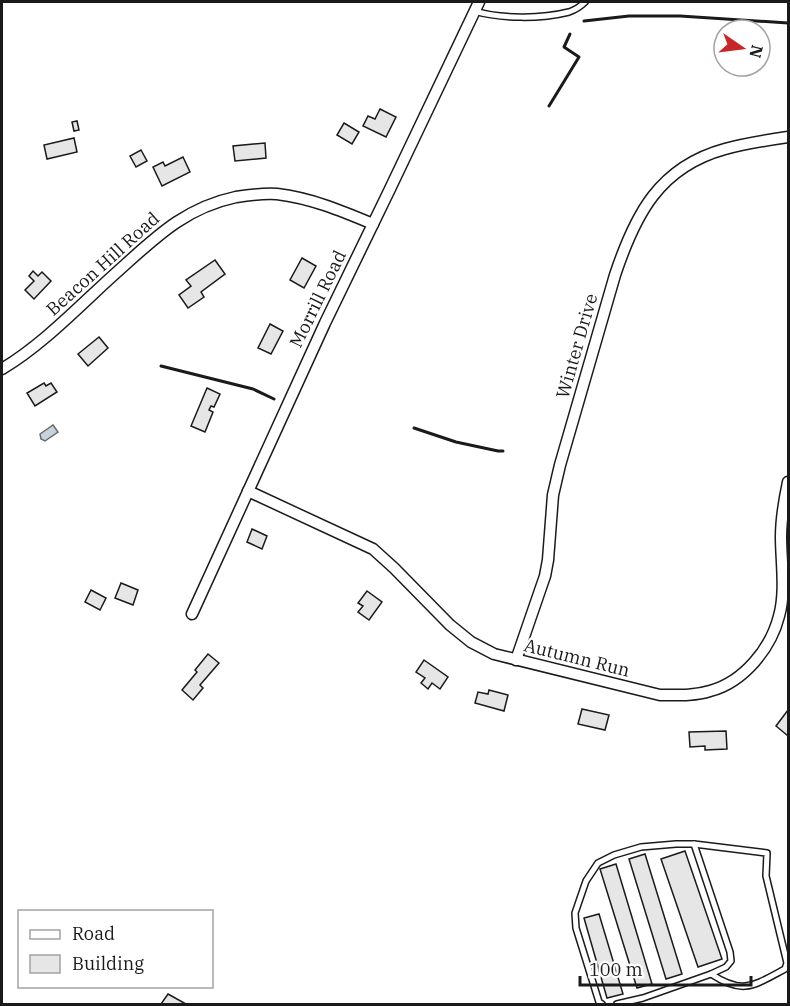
<svg xmlns="http://www.w3.org/2000/svg" width="790" height="1006" font-family="'IBM Plex Serif',serif">
	<style>
		.water { fill: #c6d2dc; stroke: #6a6a6a; stroke-width: 1.5 }
		.building { fill: #e6e6e6; stroke: #1a1a1a; stroke-width: 1.5 }
		.lines { fill: none; stroke-linecap: round; stroke-linejoin: round }
		.lane-casing { stroke: #1a1a1a; stroke-width: 8 }
		.street-casing { stroke: #1a1a1a; stroke-width: 13 }
		.lane { stroke: #fff; stroke-width: 5 }
		.street { stroke: #fff; stroke-width: 10 }
		.wall { stroke: #1a1a1a; stroke-width: 3 }
		.labels { text-anchor: middle; stroke-width: 4.5; stroke-linejoin: round; paint-order: stroke }
		.street-label { font-size: 18px; fill: #1a1a1a; stroke: #fff }
	</style>
	<rect width="100%" height="100%" fill="#fff"/>
	<path class="water" d="M53,425L58,432L45,441L41,439L40,434Z"/>
	<g class="building">
		<path d="M380,109L396,117L386,137L363,126L368,116L375,119Z"/>
		<path d="M77,121L79,130L74,131L72,122Z"/>
		<path d="M344,123L359,132L352,144L337,135Z"/>
		<path d="M74,138L77,152L47,159L44,145Z"/>
		<path d="M265,143L266,158L235,161L233,146Z"/>
		<path d="M141,150L147,161L136,167L130,156Z"/>
		<path d="M183,157L190,172L162,186L153,167L163,162L165,166Z"/>
		<path d="M302,258L316,266L304,288L290,280Z"/>
		<path d="M215,260L225,274L201,292L204,297L188,308L179,295L191,286L186,280Z"/>
		<path d="M33,271L38,276L42,272L51,281L34,299L25,290L34,281L29,276Z"/>
		<path d="M270,324L283,331L271,354L258,348Z"/>
		<path d="M99,337L108,348L88,366L78,354Z"/>
		<path d="M44,383L46,386L51,383L57,392L35,406L27,393Z"/>
		<path d="M207,388L220,394L214,407L211,406L209,410L213,412L205,432L191,426Z"/>
		<path d="M252,529L267,536L262,549L247,542Z"/>
		<path d="M121,583L138,590L133,605L115,598Z"/>
		<path d="M91,590L106,598L100,610L85,602Z"/>
		<path d="M367,591L382,602L369,620L358,612L363,606L358,603Z"/>
		<path d="M208,654L219,663L200,685L203,688L193,700L182,690L197,672L195,670Z"/>
		<path d="M424,660L448,677L440,689L432,683L428,689L421,683L425,678L416,672Z"/>
		<path d="M489,690L508,695L504,711L475,703L478,692L488,694Z"/>
		<path d="M582,709L609,715L605,730L578,724Z"/>
		<path d="M788,710V736L776,726Z"/>
		<path d="M726,731L727,749L705,750V746L690,747L689,732Z"/>
		<path d="M685,851L722,959L698,967L661,859Z"/>
		<path d="M645,854L682,974L666,979L629,859Z"/>
		<path d="M616,864L652,984L637,988L600,869Z"/>
		<path d="M599,914L623,994L607,998L584,918Z"/>
		<path d="M168,994L186,1004H161Z"/>
	</g>
	<g class="lines">
		<defs>
			<g id="lane">
				<path d="M474,11C502,19 541,19 569,12C575,10 581,6 585,2"/>
				<path d="M694,844L730,952L731,961L726,967L711,974"/>
				<path d="M602,1004L599,1002L576,928L575,913L586,881L598,863L614,855L641,847L676,844H694L767,853L766,876L787,963L785,969C753,986 743,995 711,974L643,998L617,1004"/>
			</g>
			<g id="street">
				<path d="M2,369C45,343 80,305 117,272C155,238 184,208 236,197C249,195 264,193 277,194C311,198 342,211 373,224"/>
				<path d="M248,491L373,549L394,568L450,625L471,642L494,654L660,695C677,695 694,696 710,691C744,682 771,648 779,616C786,592 781,561 781,537C781,518 784,501 788,482"/>
				<path d="M192,614L325,323L389,191L479,2"/>
				<path d="M516,660L545,576L548,560L553,495L560,465L615,275C635,215 659,167 725,149C746,143 767,140 788,137"/>
			</g>
		</defs>
		<use href="#lane" class="lane-casing"/>
		<use href="#street" class="street-casing"/>
		<use href="#lane" class="lane"/>
		<use href="#street" class="street"/>
		<g class="wall">
			<path d="M584,21L629,16H680L788,23"/>
			<path d="M549,106L579,57L564,47L570,34"/>
			<path d="M161,366L253,389L274,399"/>
			<path d="M414,428L456,442L498,451H503"/>
		</g>
	</g>
	<g class="labels">
		<g class="street-label">
			<text transform="translate(103 264) rotate(-42)" y="6">Beacon Hill Road</text>
			<text transform="translate(318 299) rotate(-64)" y="6">Morrill Road</text>
			<text transform="translate(577 346) rotate(-74)" y="6">Winter Drive</text>
			<text transform="translate(577 658) rotate(14)" y="6">Autumn Run</text>
		</g>
	</g>
	<rect width="790" height="1006" fill="none" stroke="#1a1a1a" stroke-width="6"/>
	<rect x="18" y="910" width="195" height="78" fill="#ffffff" stroke="#a3a3a3" stroke-width="1.5"/>
	<rect x="30" y="930" width="30" height="9" fill="#ffffff" stroke="#a3a3a3" stroke-width="1.5"/>
	<text x="72" y="940" font-size="18" fill="#1a1a1a">Road</text>
	<rect x="30" y="955" width="30" height="18" fill="#e6e6e6" stroke="#a3a3a3" stroke-width="1.5"/>
	<text x="72" y="970" font-size="18" fill="#1a1a1a">Building</text>
	<g transform="translate(742 48) rotate(104)"><circle r="28" fill="#ffffff" stroke="#a3a3a3" stroke-width="1.5"/>
	<path d="M0-4.5L10 22L0 15L-10 22Z" fill="#c62828"/>
	<text y="-9" font-size="16" font-weight="bold" text-anchor="middle" fill="#1a1a1a">N</text>
	</g>
	<path d="M580 976v9h171v-9" fill="none" stroke="#1a1a1a" stroke-width="3"/>
	<text x="589" y="976" font-size="18" fill="#1a1a1a" stroke="#ffffff" stroke-width="4.5" paint-order="stroke">100 m</text>
</svg>
